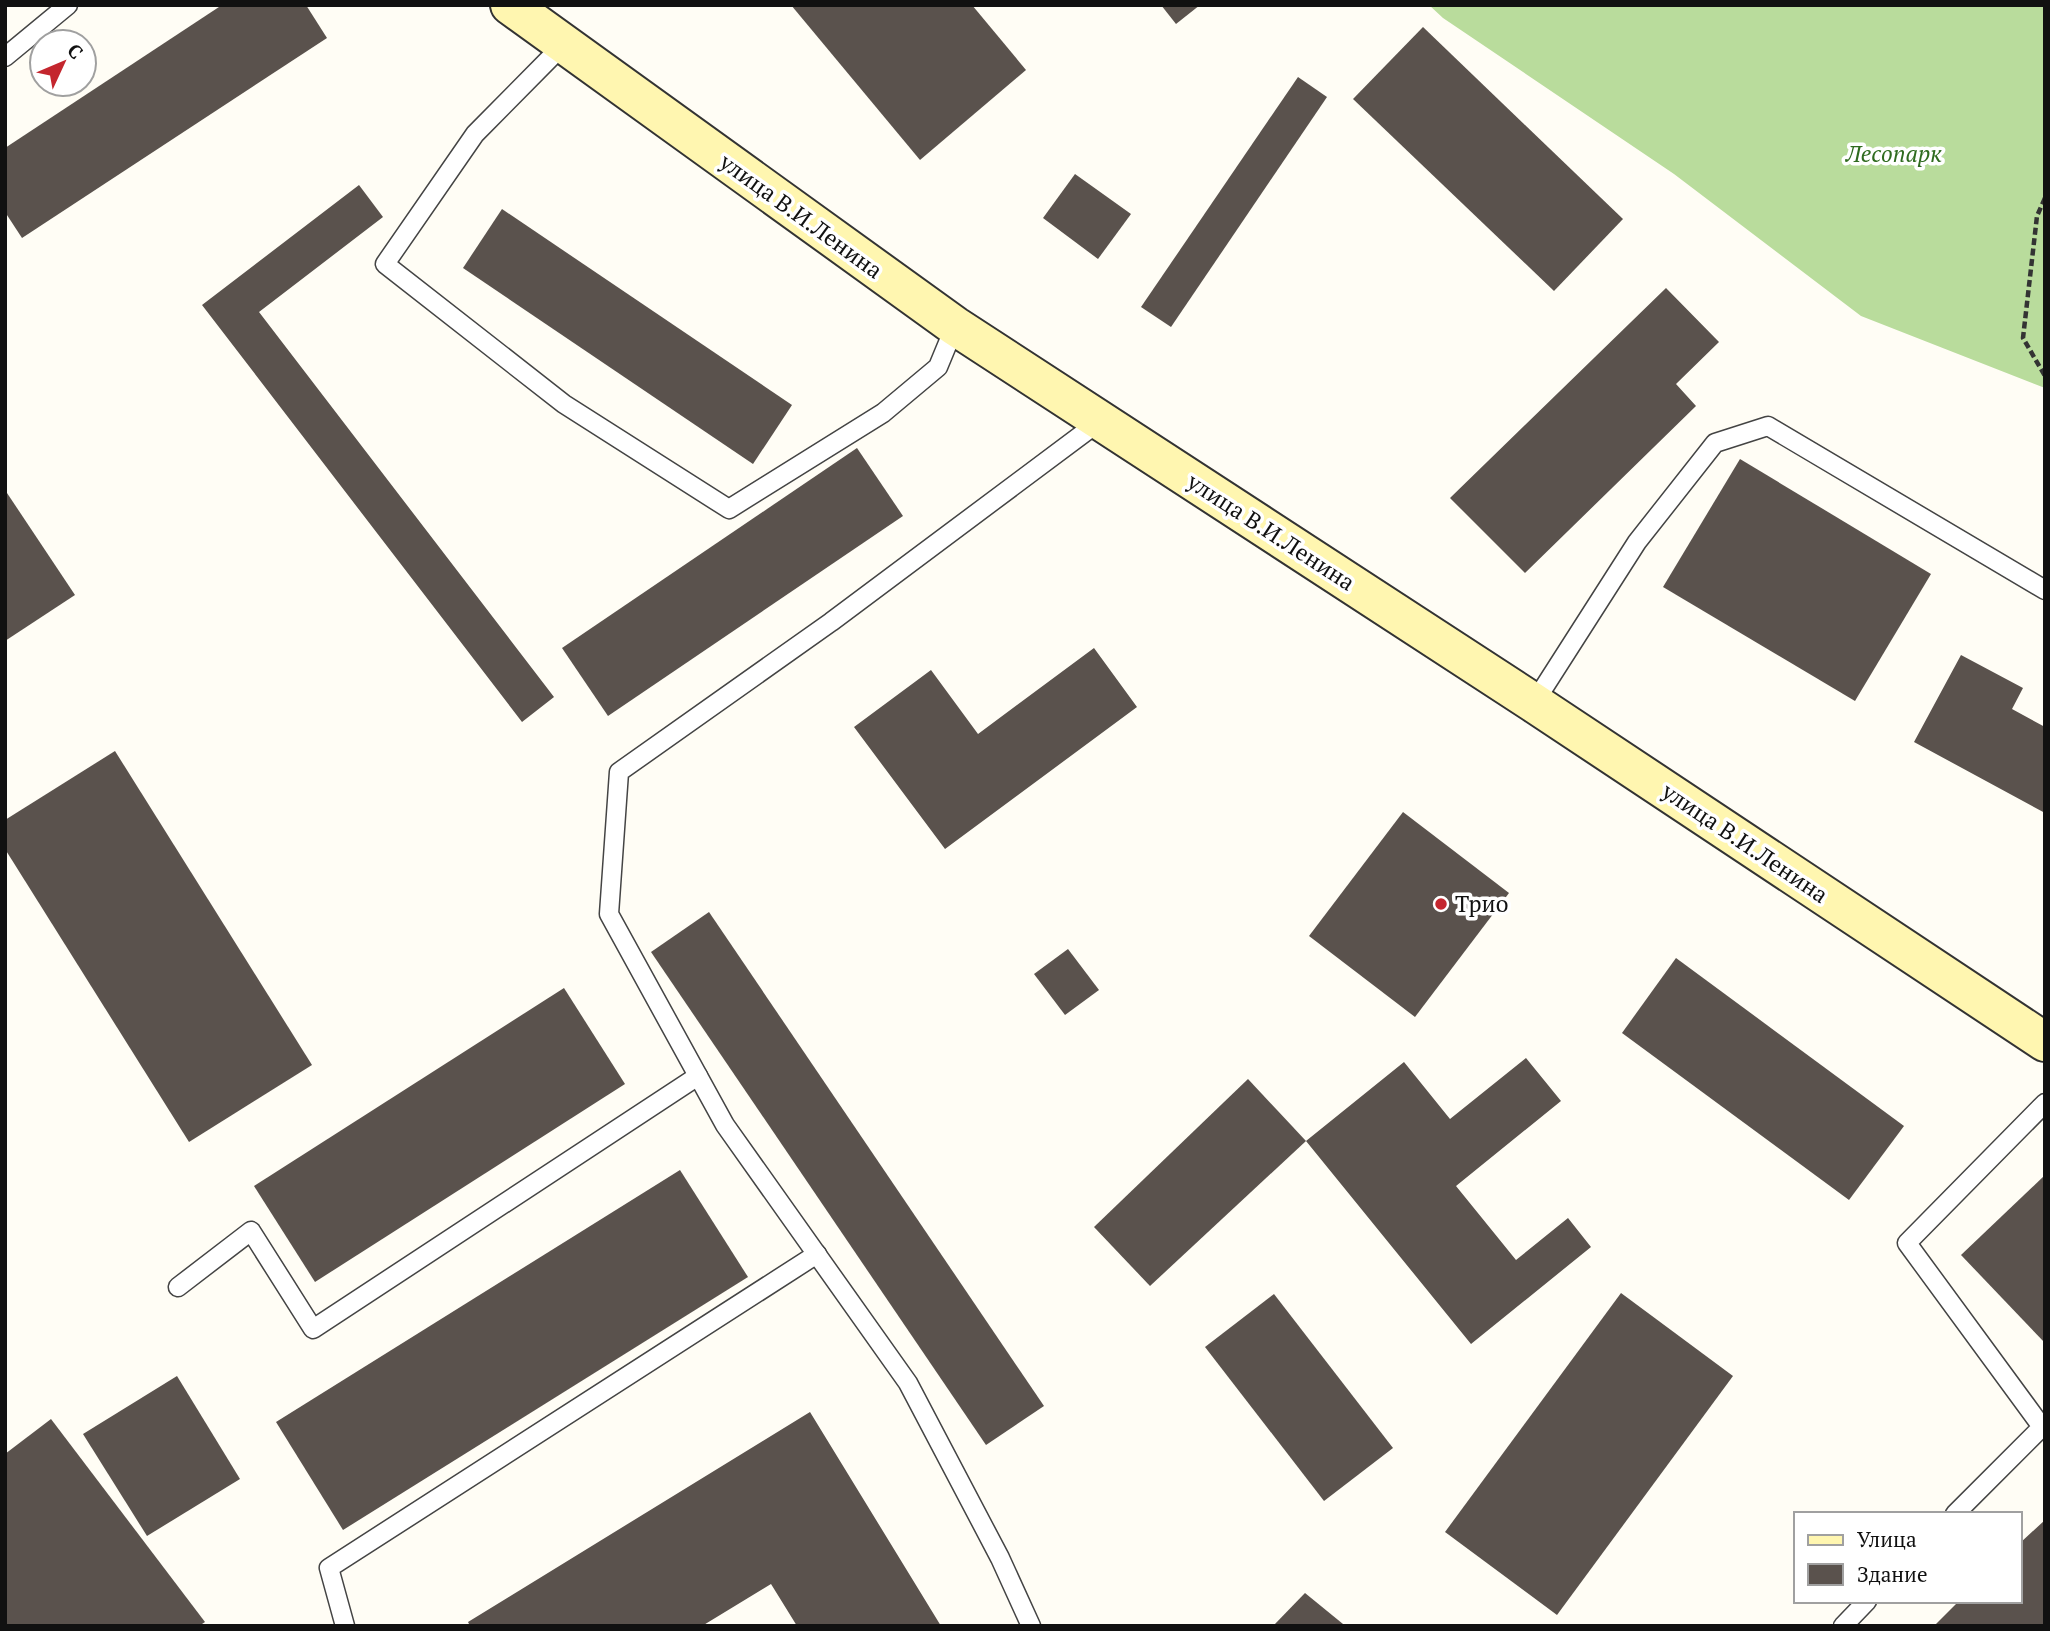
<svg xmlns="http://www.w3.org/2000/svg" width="2050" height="1631" font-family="'PT Serif',serif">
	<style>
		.forest { fill: #b9dc9c }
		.building { fill: #5a524d }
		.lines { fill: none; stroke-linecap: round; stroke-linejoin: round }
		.service-casing { stroke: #444; stroke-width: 21 }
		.secondary-casing { stroke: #333; stroke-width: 42 }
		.path { stroke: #333; stroke-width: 4.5; stroke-dasharray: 7 3.5; stroke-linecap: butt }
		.service { stroke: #fff; stroke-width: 18 }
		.secondary { stroke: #fff6b0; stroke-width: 38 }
		.poi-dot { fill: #c4262e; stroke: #fff; stroke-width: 2.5 }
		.labels { text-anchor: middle; stroke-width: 7; stroke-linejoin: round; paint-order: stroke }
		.park-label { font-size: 23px; font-style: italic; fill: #2f6b1f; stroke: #fff }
		.street-label { font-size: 23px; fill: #111; stroke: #fff }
		.poi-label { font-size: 23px; fill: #111; stroke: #fff; text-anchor: start }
	</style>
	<rect width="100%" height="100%" fill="#fffdf5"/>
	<path class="forest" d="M1429,5H2045V388L1861,316L1674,174L1443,18Z"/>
	<g class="building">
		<path d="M222,5H306L327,38L22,238L5,212V148Z"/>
		<path d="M791,5H972L1026,70L920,160Z"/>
		<path d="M1161,5H1200L1176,24Z"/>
		<path d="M1423,27L1623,219L1554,291L1353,99Z"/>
		<path d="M1298,77L1327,97L1171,327L1141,307Z"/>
		<path d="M1075,174L1131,214L1098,259L1043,218Z"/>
		<path d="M359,185L383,217L259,312L554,697L522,722L202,305Z"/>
		<path d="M502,209L792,405L753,464L463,268Z"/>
		<path d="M1666,288L1719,342L1676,384L1696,406L1525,573L1450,498Z"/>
		<path d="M857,448L903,516L608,716L562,648Z"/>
		<path d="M1740,459L1931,574L1855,701L1663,587Z"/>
		<path d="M5,490L75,595L5,641Z"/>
		<path d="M1094,648L1137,707L945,849L854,727L931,670L978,734Z"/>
		<path d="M1961,655L2023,688L2012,709L2045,727V813L1914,742Z"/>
		<path d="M115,751L312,1065L189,1142L5,849V820Z"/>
		<path d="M1403,812L1509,893L1415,1017L1309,936Z"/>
		<path d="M709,912L1044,1406L986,1445L651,952Z"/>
		<path d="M1068,949L1099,990L1065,1015L1034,974Z"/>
		<path d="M1676,958L1904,1126L1849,1200L1622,1033Z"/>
		<path d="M564,988L625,1084L315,1282L254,1186Z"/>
		<path d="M1526,1058L1561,1101L1456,1186L1516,1260L1568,1218L1591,1247L1471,1344L1306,1141L1404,1062L1450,1119Z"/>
		<path d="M1248,1079L1306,1141L1150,1286L1094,1227Z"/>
		<path d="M680,1170L748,1277L343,1530L276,1422Z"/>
		<path d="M2045,1175V1343L1961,1255Z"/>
		<path d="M1621,1293L1733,1376L1557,1615L1445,1532Z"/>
		<path d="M1274,1294L1393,1448L1324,1501L1205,1347Z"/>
		<path d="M177,1376L240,1479L147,1536L83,1434Z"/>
		<path d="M810,1412L941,1626H797L771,1584L702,1626H470L468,1622Z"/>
		<path d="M51,1419L205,1622L199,1626H5V1454Z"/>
		<path d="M2045,1520V1626H1934L1959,1601H2020V1543Z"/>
		<path d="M1305,1593L1343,1624L1273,1626Z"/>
	</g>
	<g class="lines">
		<defs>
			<g id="service">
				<path d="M563,45L475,134L385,264L564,404L729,509L883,413L938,367L955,326"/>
				<path d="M5,57L68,5"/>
				<path d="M1534,703L1637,542L1715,443L1768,426L2045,590"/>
				<path d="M178,1287L251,1231L313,1329L698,1076"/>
				<path d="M1955,1514L2042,1427L1907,1243L2045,1103"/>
				<path d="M345,1626L329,1568L817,1254"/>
				<path d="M1031,1626L1000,1558L908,1383L725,1125L609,914L619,772L831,622L1100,421"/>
				<path d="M1843,1626L1867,1601"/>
			</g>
			<path id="secondary" d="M510,5L955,326L1534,703L2045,1042"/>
		</defs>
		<use href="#service" class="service-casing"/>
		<use href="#secondary" class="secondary-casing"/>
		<path class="path" d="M2045,198L2037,216L2023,338L2045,376"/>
		<use href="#service" class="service"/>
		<use href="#secondary" class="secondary"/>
	</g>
	<circle class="poi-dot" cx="1441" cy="904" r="7"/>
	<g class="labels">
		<g class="park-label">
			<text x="1894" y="162">Лесопарк</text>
		</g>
		<g class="street-label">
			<text transform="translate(801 216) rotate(36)" y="8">улица В.И.Ленина</text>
			<text transform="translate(1271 532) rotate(33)" y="8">улица В.И.Ленина</text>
			<text transform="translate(1745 843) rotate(34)" y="8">улица В.И.Ленина</text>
		</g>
		<g class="poi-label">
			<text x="1455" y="912">Трио</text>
		</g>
	</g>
	<rect width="2050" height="1631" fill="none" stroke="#111111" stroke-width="14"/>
	<rect x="1794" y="1512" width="228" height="91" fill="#ffffff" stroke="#a0a0a0" stroke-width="2"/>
	<rect x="1808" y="1535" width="35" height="10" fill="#fff6b0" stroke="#a0a0a0" stroke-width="2"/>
	<text x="1857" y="1547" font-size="21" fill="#111111">Улица</text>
	<rect x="1808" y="1564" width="35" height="21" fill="#5a524d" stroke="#a0a0a0" stroke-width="2"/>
	<text x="1857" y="1582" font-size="21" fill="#111111">Здание</text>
	<g transform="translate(63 63) rotate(46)"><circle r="33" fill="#ffffff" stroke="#a0a0a0" stroke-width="2"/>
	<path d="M0-5L12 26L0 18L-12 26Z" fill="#c4262e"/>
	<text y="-10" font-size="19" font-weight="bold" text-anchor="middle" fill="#111111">С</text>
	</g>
</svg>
